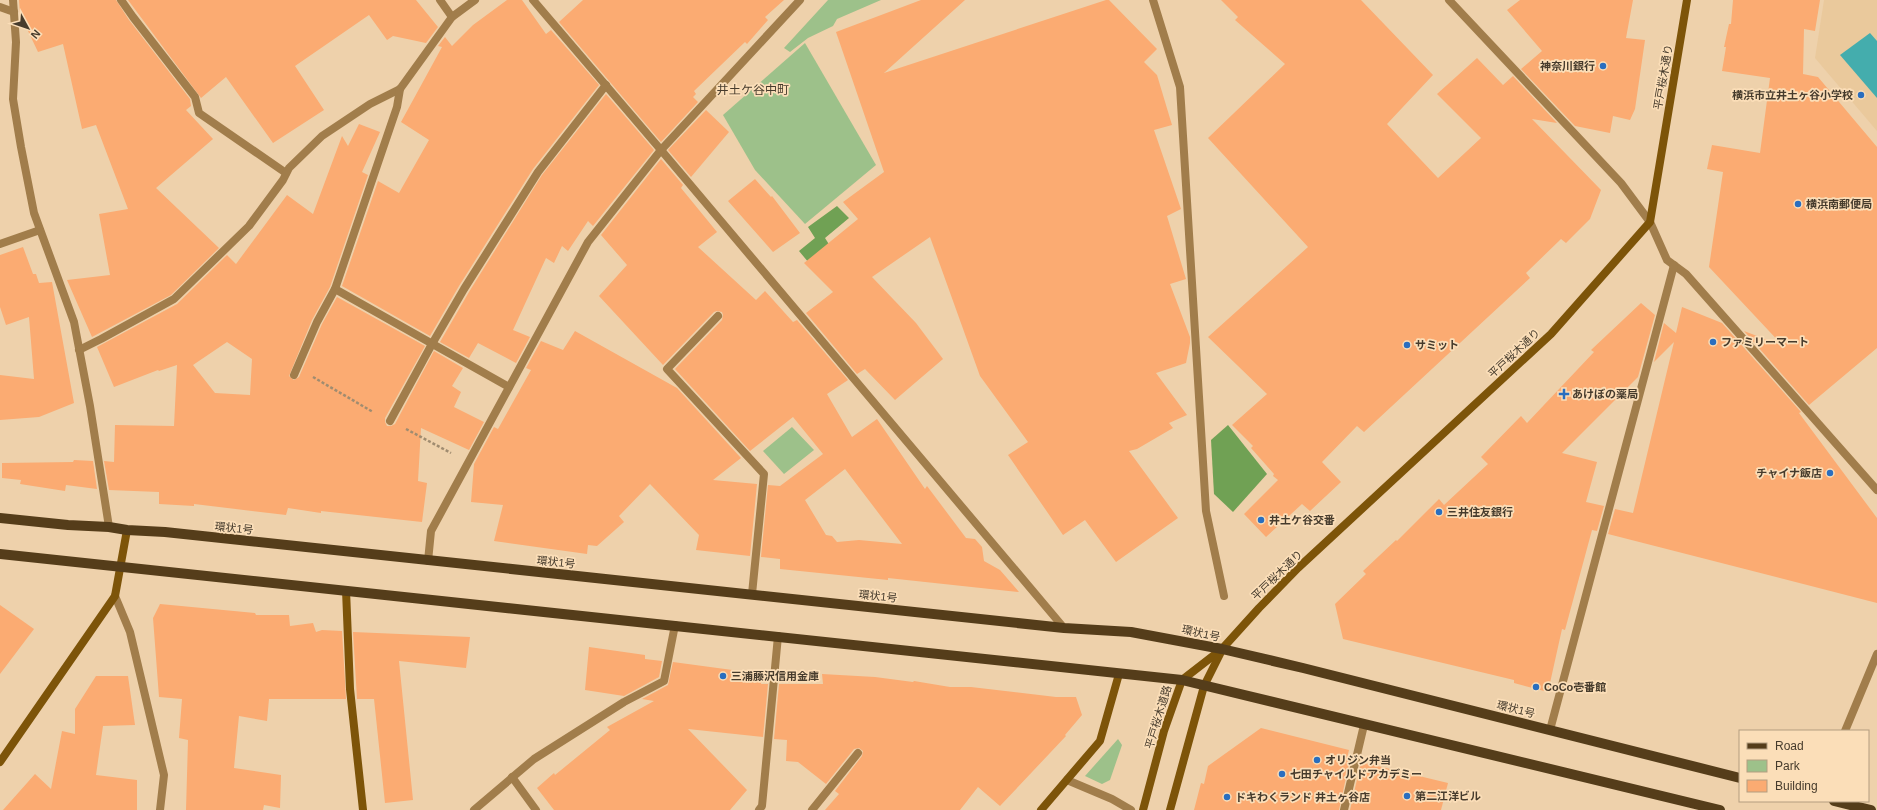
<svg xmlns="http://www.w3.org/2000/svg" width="1877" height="810" font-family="Arial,'Noto Sans JP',sans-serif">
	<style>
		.built { fill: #eac99c }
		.green { fill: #9dc18a }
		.forest { fill: #70a154 }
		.water { fill: #44adad }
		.building { fill: #fbab72; fill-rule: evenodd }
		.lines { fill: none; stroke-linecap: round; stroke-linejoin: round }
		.path { stroke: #a08c70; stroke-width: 2.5; stroke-dasharray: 3 2; stroke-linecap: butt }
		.lane { stroke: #a17d4b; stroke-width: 8 }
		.street { stroke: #a17d4b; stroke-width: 8 }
		.secondary { stroke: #7d5409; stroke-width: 8 }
		.primary { stroke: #553d1a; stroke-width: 10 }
		.poi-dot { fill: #2a6ebf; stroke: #fbdeb8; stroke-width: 1.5 }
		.labels { text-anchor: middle; stroke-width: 3.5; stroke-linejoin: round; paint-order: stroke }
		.poi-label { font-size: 11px; font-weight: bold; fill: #463b2c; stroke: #fbdeb8; text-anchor: start }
		.street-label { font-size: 11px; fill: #463b2c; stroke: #fbdeb8 }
		.neighbourhood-label { font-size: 12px; fill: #463b2c; stroke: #fbdeb8 }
	</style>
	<rect width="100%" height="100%" fill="#eed1ab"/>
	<path class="built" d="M1824,0H1877V131L1815,58Z"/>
	<g class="green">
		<path d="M828,0H881L837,19L833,26L808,38L790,52L784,48Z"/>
		<path d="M805,43L876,165L805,224L755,170L723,115Z"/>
		<path d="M792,427L814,450L784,474L763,451Z"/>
		<path d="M1118,739L1122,745L1110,780L1102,784L1085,776Z"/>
	</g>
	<g class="forest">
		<path d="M837,206L849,218L825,238L830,246L809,263L799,251L815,238L808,227Z"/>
		<path d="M1228,425L1267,474L1233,512L1214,494L1211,440Z"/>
	</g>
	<path class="water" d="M1870,33L1877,41V98L1840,55Z"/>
	<g class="building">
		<path d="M19,0H116L129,20L190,99L191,106L186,110L213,139L156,188L219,248L171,295L92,337L67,280L110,275L99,214L128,209L96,125L82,129L63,44L38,52L20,14Z"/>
		<path d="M128,0H416L438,27L426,43L393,36L387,40L369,15L295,66L324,110L273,143L226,77L201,98Z"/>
		<path d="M507,0H522L546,34L551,30L599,85L533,169L459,286L430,336L342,286L378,181L399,193L429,140L401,122L442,47L438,46L445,37L452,46L473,25Z"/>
		<path d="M583,0H784L765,17L768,20L747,44L745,42L694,91L696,94L693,97L698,102L661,142L559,22Z"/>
		<path d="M921,0H965L884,73L1106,0H1109L1157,49L1144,62L1157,75L1172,125L1154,130L1181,209L1167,216L1186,279L1170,284L1190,337V343L1186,363L1156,373L1187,415L1169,423L1173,428L1137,449L1129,451L1178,518L1116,562L1085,520L1063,535L1008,455L1028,442L980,376L930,237L872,277L916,323L943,359L895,400L865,369L857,374L806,313L833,292L804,263L858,219L843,202L884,172L836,32Z"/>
		<path d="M1221,0H1361L1433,75L1387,124L1438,178L1481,138L1437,94L1477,58L1503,85L1513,76L1557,123L1532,119L1601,190L1590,219L1566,243L1561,239L1526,273L1530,278L1364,432L1357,426L1322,462L1341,482L1310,511L1302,504L1266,537L1244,514L1278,480L1273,476L1274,474L1251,448L1253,446L1232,425L1267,394L1208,337L1308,247L1208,138L1285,64L1235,20L1238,17Z"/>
		<path d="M1520,0H1633L1626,38L1645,40L1635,109L1630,120L1613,116L1610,133L1575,126L1521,69L1542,51L1507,10Z"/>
		<path d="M1733,0H1820L1815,31L1804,29L1803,74L1818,77L1877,147V348L1809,405L1744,331L1783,346L1709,267L1723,172L1707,169L1712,145L1760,153L1770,78L1722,71L1726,47H1724L1729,24H1731Z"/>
		<path d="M606,94L654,150L593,226L588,221L568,251L562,246L554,263L546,258L513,330L530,337L516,363L478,343L469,358L440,342L469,292L542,175Z"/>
		<path d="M706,110L729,132L691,177L668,150Z"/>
		<path d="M359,124L380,132L362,172L368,175L330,287L312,320L289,376L294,380L299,377L322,324L337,297L425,346L385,418V422L387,426H391L395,424L434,351L463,368L452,386L461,392L454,407L484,422L469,450L421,428L418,481L427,483L422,522L321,511V513L288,508L286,515L194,504V506L159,504V492L109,490L104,461L114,462L115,425L174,426L177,365L159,371L158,370L114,387L97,347L177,304L227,255L236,264L287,195L313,214L342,136L348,146ZM227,342L252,359L250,395L215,393L193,365Z"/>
		<path d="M661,159L683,185L681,188L717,232L698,247L756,300L765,291L793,322L797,320L848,380L827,394L852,437L877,419L925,489L927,486L966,538L975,539L982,547L984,561L1000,570L1019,592L888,578V580L780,569V559L761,557L768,485L780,486L823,454L793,417L750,451L675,369L722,320L723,315L722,312L717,311L714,312L663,365L599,296L627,265L601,235ZM845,469L902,544L859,540L837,542L832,536L826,535L805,500Z"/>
		<path d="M755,179L771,197L772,196L800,233L773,252L728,201Z"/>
		<path d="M23,247L33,274H36L39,283L52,282L74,403L39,417L0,420V375L34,379L29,317L6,325L0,307V255Z"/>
		<path d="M1641,303L1655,315L1638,377L1562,453L1597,462L1586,502L1604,506L1597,531L1592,530L1565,630L1562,629L1548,692L1514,683V680L1343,639L1335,604L1366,574L1363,571L1396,540L1397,541L1439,499L1444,505L1488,464L1481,457L1521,416L1527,423L1594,352L1591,350Z"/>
		<path d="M1682,307L1722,323L1801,412L1799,413L1877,518V603L1608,534L1615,509L1633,513L1674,342L1654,362L1664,323L1676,333Z"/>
		<path d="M575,331L677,388L741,458L713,480L757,484L750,556L696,550L699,535L650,484L619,516L624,522L597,546L588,545L587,554L494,541L503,505L471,502L474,464L494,427L498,429L531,370L526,368L541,341L563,350Z"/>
		<path d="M74,460L93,461L97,489L66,485L65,491L20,484L21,480L2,478V463L73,462Z"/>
		<path d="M160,604L255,613L256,615H289L290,626L313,623L316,632L322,630L342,631L346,699H269L267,721L239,716L234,768L281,775L280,808L264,805L263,810H186L188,740L179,738L182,699L159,697L153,618Z"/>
		<path d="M0,605L34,629L0,674Z"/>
		<path d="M353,632L470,637L466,668L399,661L413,800L385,803L374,699H357Z"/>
		<path d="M589,647L645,655V659L662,661L659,677L624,696L585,690Z"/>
		<path d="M673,662L762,674L761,684H768L763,737L688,729L747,790L730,810H554L537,788L554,773L555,775L610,730L607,727L654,701L642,699L668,685Z"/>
		<path d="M822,674L875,677L913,682L914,681L950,687H971L1056,697H1076L1082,715L1065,735L1066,736L1000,806L978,787L960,810H825L839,794L835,791L862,756L863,751L859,748L854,749L826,784L798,762L786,761L787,740L774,739L779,684H823Z"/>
		<path d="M96,676H128L135,725L103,726L96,775L137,780V810H3L35,774L51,789L62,731L75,734V709Z"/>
		<path d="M1261,728L1349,750L1347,758L1350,759L1339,810H1194L1201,783L1204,784L1208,766Z"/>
		<path d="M1361,762L1448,783L1441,810H1350Z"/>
	</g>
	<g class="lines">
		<g class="path">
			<path d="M313,377L373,412"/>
			<path d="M406,429L451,453"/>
		</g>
		<g class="lane">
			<path d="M121,0L133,17L195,97L199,113L286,173"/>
			<path d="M440,0L452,17"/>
			<path d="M533,0L661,150"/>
			<path d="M0,244L40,230"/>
			<path d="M335,289L509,387"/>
			<path d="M718,316L667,369L764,474L752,594"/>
			<path d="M390,421L432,344L464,289L538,172L606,85"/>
			<path d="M512,777L536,810"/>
			<path d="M1067,780L1112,799L1131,810"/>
			<path d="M474,810L534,759L624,702L664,681L675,625"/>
			<path d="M812,810L858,753"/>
		</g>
		<g class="street">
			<path d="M13,0L16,42L13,99L21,147L34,213L74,322L90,406L109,527"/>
			<path d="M1153,0L1180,87L1206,511L1224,596"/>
			<path d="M1449,0L1621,183L1650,222L1667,260L1686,274L1877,490"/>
			<path d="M0,7L14,12"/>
			<path d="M661,150L1064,628"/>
			<path d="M79,350L101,339L174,299L249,226L283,180L289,168L322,136L370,104L400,89L452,17L475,0"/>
			<path d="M294,375L317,322L335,289L397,107L400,89"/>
			<path d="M428,561L431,531L588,242L661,150L800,0"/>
			<path d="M115,596L130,632L164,775L160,810"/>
			<path d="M1550,730L1674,265"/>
			<path d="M1845,731L1877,654"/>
			<path d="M759,810L762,806L778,636"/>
			<path d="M1344,810L1364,725"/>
		</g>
		<g class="secondary">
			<path d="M346,590L350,689L363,810"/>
			<path d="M0,762L115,596L127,530"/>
			<path d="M1041,810L1100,741L1119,674"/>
			<path d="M1143,810L1164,731L1182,680L1222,649L1259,608L1298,568L1551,334L1650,222L1687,0"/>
			<path d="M1170,810L1204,686L1221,652"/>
		</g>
		<g class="primary">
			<path d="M0,518L68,525L109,527L127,530L165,532L1064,628L1131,632L1222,649L1303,668L1740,778"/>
			<path d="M0,554L1182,680L1720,810"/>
			<path d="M1834,801L1871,810"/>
		</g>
	</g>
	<g class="poi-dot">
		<circle cx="1603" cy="66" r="4"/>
		<circle cx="1861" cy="95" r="4"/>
		<circle cx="1798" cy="204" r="4"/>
		<circle cx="1713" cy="342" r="4"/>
		<circle cx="1407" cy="345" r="4"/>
		<path d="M1562 388h4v4h4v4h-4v4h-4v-4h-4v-4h4z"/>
		<circle cx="1830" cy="473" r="4"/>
		<circle cx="1439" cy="512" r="4"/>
		<circle cx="1261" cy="520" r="4"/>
		<circle cx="723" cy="676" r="4"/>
		<circle cx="1536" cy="687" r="4"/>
		<circle cx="1317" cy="760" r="4"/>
		<circle cx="1282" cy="774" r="4"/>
		<circle cx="1407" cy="796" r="4"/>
		<circle cx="1227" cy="797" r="4"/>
	</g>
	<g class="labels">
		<g class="poi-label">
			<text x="1595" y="70" text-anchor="end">神奈川銀行</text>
			<text x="1853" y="99" text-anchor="end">横浜市立井土ヶ谷小学校</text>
			<text x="1806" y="208">横浜南郵便局</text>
			<text x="1721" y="346">ファミリーマート</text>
			<text x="1415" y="349">サミット</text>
			<text x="1572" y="398">あけぼの薬局</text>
			<text x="1822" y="477" text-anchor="end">チャイナ飯店</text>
			<text x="1447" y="516">三井住友銀行</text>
			<text x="1269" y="524">井土ケ谷交番</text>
			<text x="731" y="680">三浦藤沢信用金庫</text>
			<text x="1544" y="691">CoCo壱番館</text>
			<text x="1325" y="764">オリジン弁当</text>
			<text x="1290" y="778">七田チャイルドアカデミー</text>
			<text x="1415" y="800">第二江洋ビル</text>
			<text x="1235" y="801">ドキわくランド 井土ヶ谷店</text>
		</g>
		<g class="street-label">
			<text transform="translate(1663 77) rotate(-80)" y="4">平戸桜木通り</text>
			<text transform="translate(1514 353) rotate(-43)" y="4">平戸桜木通り</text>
			<text transform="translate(234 528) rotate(6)" y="4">環状1号</text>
			<text transform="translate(556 562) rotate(6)" y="4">環状1号</text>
			<text transform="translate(1277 575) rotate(-44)" y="4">平戸桜木通り</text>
			<text transform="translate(878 596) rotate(6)" y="4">環状1号</text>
			<text transform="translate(1201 633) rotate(12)" y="4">環状1号</text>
			<text transform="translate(1516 709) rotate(14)" y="4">環状1号</text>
			<text transform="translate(1158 717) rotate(-73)" y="4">平戸桜木道路</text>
		</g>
		<g class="neighbourhood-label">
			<text x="753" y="94">井土ケ谷中町</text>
		</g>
	</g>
	<rect x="1739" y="730" width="130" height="72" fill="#fbdeb8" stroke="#b39d80"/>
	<rect x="1747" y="743" width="20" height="6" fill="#553d1a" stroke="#b39d80"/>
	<text x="1775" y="750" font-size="12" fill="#463b2c">Road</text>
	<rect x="1747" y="760" width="20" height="12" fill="#9dc18a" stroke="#b39d80"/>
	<text x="1775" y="770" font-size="12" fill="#463b2c">Park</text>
	<rect x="1747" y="780" width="20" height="12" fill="#fbab72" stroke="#b39d80"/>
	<text x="1775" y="790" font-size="12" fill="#463b2c">Building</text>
	<g transform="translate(28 28) rotate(130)" stroke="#fbdeb8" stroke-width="3" paint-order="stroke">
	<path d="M0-3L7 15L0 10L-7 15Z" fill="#463b2c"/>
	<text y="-6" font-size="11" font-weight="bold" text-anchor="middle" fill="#463b2c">N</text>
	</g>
</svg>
